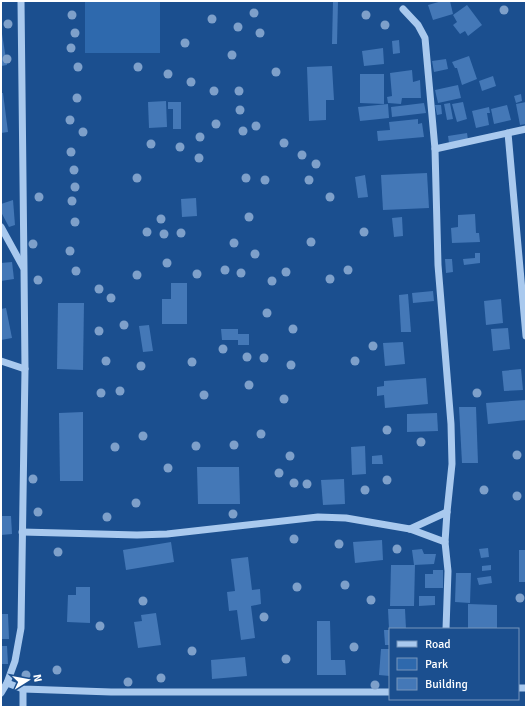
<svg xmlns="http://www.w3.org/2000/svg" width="527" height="708" font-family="Signika,sans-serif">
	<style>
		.green { fill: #2e69ad }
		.building { fill: #4478b7 }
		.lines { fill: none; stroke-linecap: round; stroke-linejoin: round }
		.minor { stroke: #a9c9ee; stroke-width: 7 }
		.tree { fill: #7ea0ca }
	</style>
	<rect width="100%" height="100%" fill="#1b4f8f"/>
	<rect class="green" x="85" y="1" width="75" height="52"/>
	<g class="building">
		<path d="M333,1H338L337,44H332Z"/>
		<path d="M442,1H450L453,14L433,20L428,5Z"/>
		<path d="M467,5L482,25L468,36L465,31L460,34L453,25L457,22L453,15Z"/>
		<path d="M1,34H2L7,65L1,66Z"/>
		<path d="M399,40L400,53L393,54L392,41Z"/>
		<path d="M383,48L384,64L364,66L362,51Z"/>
		<path d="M469,56L477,79L462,85L457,68H455L452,62Z"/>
		<path d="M446,59L448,69L434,72L432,61Z"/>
		<path d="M332,66L334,100H326V120L309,121L307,67Z"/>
		<path d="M412,70L413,82L420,80L421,98H402L401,104L388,103L387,97L392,96L390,73Z"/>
		<path d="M360,74H384V104L360,103Z"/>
		<path d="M493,76L496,86L482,91L479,81Z"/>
		<path d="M458,85L461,98L438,103L435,90Z"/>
		<path d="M1,93H3L8,132L1,133Z"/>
		<path d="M521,94L522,101L516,103L514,96Z"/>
		<path d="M166,101L167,127L149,128L148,102Z"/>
		<path d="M168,102H181V129H173V109H168Z"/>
		<path d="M463,102L467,119L457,122L452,104Z"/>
		<path d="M526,102V124L520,125L516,104Z"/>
		<path d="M424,103L426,113L392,117L391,107Z"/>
		<path d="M450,103L453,119L447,120L444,104Z"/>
		<path d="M388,104L389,118L360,121L358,107Z"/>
		<path d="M435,105H441L442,114L437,115Z"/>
		<path d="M507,105L511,120L494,124L491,109Z"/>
		<path d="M489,107L490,113H487L489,125L476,128L472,111Z"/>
		<path d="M418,119V124L422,123L424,137L378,141L377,131L390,130L389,122Z"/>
		<path d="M467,133L468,140L449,143L448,136Z"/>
		<path d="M427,173L429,208L383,210L381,175Z"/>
		<path d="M365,175L368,197L358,198L355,177Z"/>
		<path d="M196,198L197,216L182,217L181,199Z"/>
		<path d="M13,200L15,225L9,227L1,212V204Z"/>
		<path d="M475,214L476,233H479L480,242L452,243L451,228L458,227V215Z"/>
		<path d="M402,217L403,236L394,237L392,218Z"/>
		<path d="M475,253H480V263L464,265L463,259L475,258Z"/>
		<path d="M445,259H452L453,272L446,273Z"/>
		<path d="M12,262L14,279L1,281V263Z"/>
		<path d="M171,283H187V324H162V299H171Z"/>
		<path d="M433,291L434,301L413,303L412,293Z"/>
		<path d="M408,294L411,332H401L399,295Z"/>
		<path d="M501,299L503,323L486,325L484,301Z"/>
		<path d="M58,303H84L83,370L57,369Z"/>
		<path d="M6,308L12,338L1,340V309Z"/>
		<path d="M149,325L153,351L143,352L139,326Z"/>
		<path d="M508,328L510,349L493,351L491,329Z"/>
		<path d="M221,329H238V334H249V345H238V340H222Z"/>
		<path d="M403,342L405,364L385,366L383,343Z"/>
		<path d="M521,369L523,390L504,391L502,371Z"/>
		<path d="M426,378L428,404L385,408L384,395L377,396V387L384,386V381Z"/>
		<path d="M526,400V420L488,424L486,403Z"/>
		<path d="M459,407H476L478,463H462Z"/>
		<path d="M83,412V481H60L59,413Z"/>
		<path d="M437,413L438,431L407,432V414Z"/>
		<path d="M365,446L366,474L352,475L351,447Z"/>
		<path d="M382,455L383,464H372V456Z"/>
		<path d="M197,467H239L240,504H198Z"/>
		<path d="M344,479L345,504L323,505L321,480Z"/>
		<path d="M1,516H11L12,534L1,535Z"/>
		<path d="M382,540L383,560L355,563L353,542Z"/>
		<path d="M171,542L174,562L126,570L123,550Z"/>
		<path d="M488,548L489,557L481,558L479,549Z"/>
		<path d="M422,549L424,554H436L434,564L414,565L412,550Z"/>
		<rect x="519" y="550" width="7" height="32"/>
		<path d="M248,557L252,590L260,589L261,604L251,606L255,638L241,640L237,610L229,611L227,592L235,591L231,559Z"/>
		<path d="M391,565H415L414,606H390Z"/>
		<path d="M491,565V570L482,571V566Z"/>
		<path d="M433,570H443V588H425V574H433Z"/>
		<path d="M456,573H471L470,603L455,602Z"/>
		<path d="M491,576L492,583L479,585L477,578Z"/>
		<path d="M76,587H90V623L67,622L68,595H76Z"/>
		<path d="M419,596H435V605L419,606Z"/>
		<path d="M468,604L497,605V629H468Z"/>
		<path d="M388,609H405L406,629H389Z"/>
		<path d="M156,613L161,645L138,648L134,622L142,621L141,615Z"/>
		<path d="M1,614H8L9,639H1Z"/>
		<path d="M317,621H330L331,660H345L346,675H317Z"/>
		<path d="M384,630H390V645H385Z"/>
		<path d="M1,646H7L8,664H1Z"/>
		<path d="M381,649H390V676L379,675Z"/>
		<path d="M245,657L247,676L212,679L211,660Z"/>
	</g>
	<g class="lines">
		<g class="minor">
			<path d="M403,9L418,25L425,38L435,149L438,265L451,424L452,464L447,512L445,542L448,571L446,629"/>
			<path d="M508,133L526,336"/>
			<path d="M435,149L526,129"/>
			<path d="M1,227L23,267"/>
			<path d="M1,361L25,369"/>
			<path d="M410,529L447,512"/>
			<path d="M22,532L137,535L167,534L318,517L346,518L410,529L445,542"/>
			<path d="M7,683L23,689L111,692H390"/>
			<path d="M518,688H526"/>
			<path d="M1,693L7,683L15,661L21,628L25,369L24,268L21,1"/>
			<path d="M23,707V689"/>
		</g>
	</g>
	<g class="tree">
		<circle cx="504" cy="10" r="4.5"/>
		<circle cx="254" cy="13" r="4.5"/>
		<circle cx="72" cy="15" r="4.5"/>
		<circle cx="366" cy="15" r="4.5"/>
		<circle cx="212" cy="19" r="4.5"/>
		<circle cx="8" cy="24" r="4.5"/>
		<circle cx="385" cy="25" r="4.5"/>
		<circle cx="238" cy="27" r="4.5"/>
		<circle cx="75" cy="33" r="4.5"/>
		<circle cx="260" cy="33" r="4.5"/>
		<circle cx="185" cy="43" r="4.5"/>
		<circle cx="71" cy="48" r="4.5"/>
		<circle cx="232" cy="55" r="4.5"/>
		<circle cx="7" cy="59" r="4.5"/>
		<circle cx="78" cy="67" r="4.5"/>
		<circle cx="138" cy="67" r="4.5"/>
		<circle cx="276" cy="72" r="4.5"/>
		<circle cx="168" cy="74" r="4.5"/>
		<circle cx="191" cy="82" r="4.5"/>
		<circle cx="214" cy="91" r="4.5"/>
		<circle cx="239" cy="91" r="4.5"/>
		<circle cx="77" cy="98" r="4.5"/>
		<circle cx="240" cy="110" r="4.5"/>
		<circle cx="70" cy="120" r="4.5"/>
		<circle cx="216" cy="124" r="4.5"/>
		<circle cx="256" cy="126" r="4.5"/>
		<circle cx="243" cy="131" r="4.5"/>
		<circle cx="83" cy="132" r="4.5"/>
		<circle cx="200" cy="137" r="4.5"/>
		<circle cx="284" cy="143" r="4.5"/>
		<circle cx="151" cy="144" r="4.5"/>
		<circle cx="180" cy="147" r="4.5"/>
		<circle cx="71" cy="152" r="4.5"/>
		<circle cx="302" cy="155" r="4.5"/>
		<circle cx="199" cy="158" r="4.5"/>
		<circle cx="316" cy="164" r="4.5"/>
		<circle cx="74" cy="170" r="4.5"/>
		<circle cx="137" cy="178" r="4.5"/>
		<circle cx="246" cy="178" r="4.5"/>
		<circle cx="265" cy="180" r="4.5"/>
		<circle cx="309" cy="180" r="4.5"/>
		<circle cx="75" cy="187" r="4.5"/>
		<circle cx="39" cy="197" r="4.5"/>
		<circle cx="330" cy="197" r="4.5"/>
		<circle cx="72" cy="201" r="4.5"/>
		<circle cx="249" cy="217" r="4.5"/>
		<circle cx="161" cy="219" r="4.5"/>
		<circle cx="75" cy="222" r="4.5"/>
		<circle cx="147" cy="232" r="4.5"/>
		<circle cx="364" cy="232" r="4.5"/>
		<circle cx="181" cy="233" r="4.5"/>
		<circle cx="164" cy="234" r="4.5"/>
		<circle cx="311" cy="242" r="4.5"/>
		<circle cx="234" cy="243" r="4.5"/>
		<circle cx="33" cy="244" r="4.5"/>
		<circle cx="70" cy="251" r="4.5"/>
		<circle cx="255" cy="254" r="4.5"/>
		<circle cx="167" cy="263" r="4.5"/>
		<circle cx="225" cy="270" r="4.5"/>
		<circle cx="348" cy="270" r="4.5"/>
		<circle cx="76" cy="271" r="4.5"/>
		<circle cx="286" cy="272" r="4.5"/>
		<circle cx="241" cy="273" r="4.5"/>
		<circle cx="197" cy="274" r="4.5"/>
		<circle cx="137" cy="275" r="4.5"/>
		<circle cx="330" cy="279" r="4.5"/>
		<circle cx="38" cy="280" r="4.5"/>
		<circle cx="272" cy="281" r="4.5"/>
		<circle cx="99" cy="289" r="4.5"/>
		<circle cx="111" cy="298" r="4.5"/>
		<circle cx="267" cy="313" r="4.5"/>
		<circle cx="124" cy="325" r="4.5"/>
		<circle cx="293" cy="329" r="4.5"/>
		<circle cx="99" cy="331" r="4.5"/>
		<circle cx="373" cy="346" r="4.5"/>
		<circle cx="223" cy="349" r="4.5"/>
		<circle cx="247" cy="357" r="4.5"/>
		<circle cx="264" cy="358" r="4.5"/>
		<circle cx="106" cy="361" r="4.5"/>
		<circle cx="355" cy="361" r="4.5"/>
		<circle cx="192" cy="362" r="4.5"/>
		<circle cx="291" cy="365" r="4.5"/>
		<circle cx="141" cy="366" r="4.5"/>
		<circle cx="249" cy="385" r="4.5"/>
		<circle cx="120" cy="391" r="4.5"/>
		<circle cx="101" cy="393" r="4.5"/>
		<circle cx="477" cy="393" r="4.5"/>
		<circle cx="204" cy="395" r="4.5"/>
		<circle cx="284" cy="399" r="4.5"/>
		<circle cx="387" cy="430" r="4.5"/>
		<circle cx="261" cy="434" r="4.5"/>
		<circle cx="143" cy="436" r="4.5"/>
		<circle cx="421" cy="442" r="4.5"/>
		<circle cx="234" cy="445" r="4.5"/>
		<circle cx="196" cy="446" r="4.5"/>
		<circle cx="115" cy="447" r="4.5"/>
		<circle cx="517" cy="455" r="4.5"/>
		<circle cx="290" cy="456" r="4.5"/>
		<circle cx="168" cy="468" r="4.5"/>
		<circle cx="279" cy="473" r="4.5"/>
		<circle cx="33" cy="479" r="4.5"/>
		<circle cx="387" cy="480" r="4.5"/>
		<circle cx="294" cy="483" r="4.5"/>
		<circle cx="307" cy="484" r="4.5"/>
		<circle cx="365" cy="490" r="4.5"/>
		<circle cx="484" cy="490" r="4.5"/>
		<circle cx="517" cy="496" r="4.5"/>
		<circle cx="136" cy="503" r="4.5"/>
		<circle cx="38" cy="512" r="4.5"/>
		<circle cx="233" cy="514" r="4.5"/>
		<circle cx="107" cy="517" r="4.5"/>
		<circle cx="294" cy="539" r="4.5"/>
		<circle cx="339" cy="544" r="4.5"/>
		<circle cx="397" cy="549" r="4.5"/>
		<circle cx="58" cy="552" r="4.5"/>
		<circle cx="345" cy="585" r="4.5"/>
		<circle cx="297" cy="587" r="4.5"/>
		<circle cx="520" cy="598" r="4.5"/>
		<circle cx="371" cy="600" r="4.5"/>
		<circle cx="143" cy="601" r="4.5"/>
		<circle cx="264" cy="617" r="4.5"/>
		<circle cx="100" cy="626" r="4.5"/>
		<circle cx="354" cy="647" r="4.5"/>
		<circle cx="192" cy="651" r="4.5"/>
		<circle cx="286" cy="659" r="4.5"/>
		<circle cx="57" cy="670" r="4.5"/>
		<circle cx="26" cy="675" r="4.5"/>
		<circle cx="161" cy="678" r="4.5"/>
		<circle cx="128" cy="682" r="4.5"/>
		<circle cx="375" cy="685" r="4.5"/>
	</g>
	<rect width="527" height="708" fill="none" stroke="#ffffff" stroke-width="4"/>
	<rect x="389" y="628" width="130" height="72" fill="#1b4f8f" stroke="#7695bc"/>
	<rect x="397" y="641" width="20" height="6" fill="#a9c9ee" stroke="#7695bc"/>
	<text x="425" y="648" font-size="12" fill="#ffffff">Road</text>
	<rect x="397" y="658" width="20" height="12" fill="#2e69ad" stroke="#7695bc"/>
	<text x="425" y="668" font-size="12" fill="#ffffff">Park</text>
	<rect x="397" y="678" width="20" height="12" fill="#4478b7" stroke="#7695bc"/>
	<text x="425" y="688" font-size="12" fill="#ffffff">Building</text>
	<g transform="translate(28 680) rotate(79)" stroke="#1b4f8f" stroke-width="3" paint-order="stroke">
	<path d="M0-3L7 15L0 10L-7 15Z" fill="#ffffff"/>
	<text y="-6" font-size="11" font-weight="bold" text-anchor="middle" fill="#ffffff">N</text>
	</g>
</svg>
